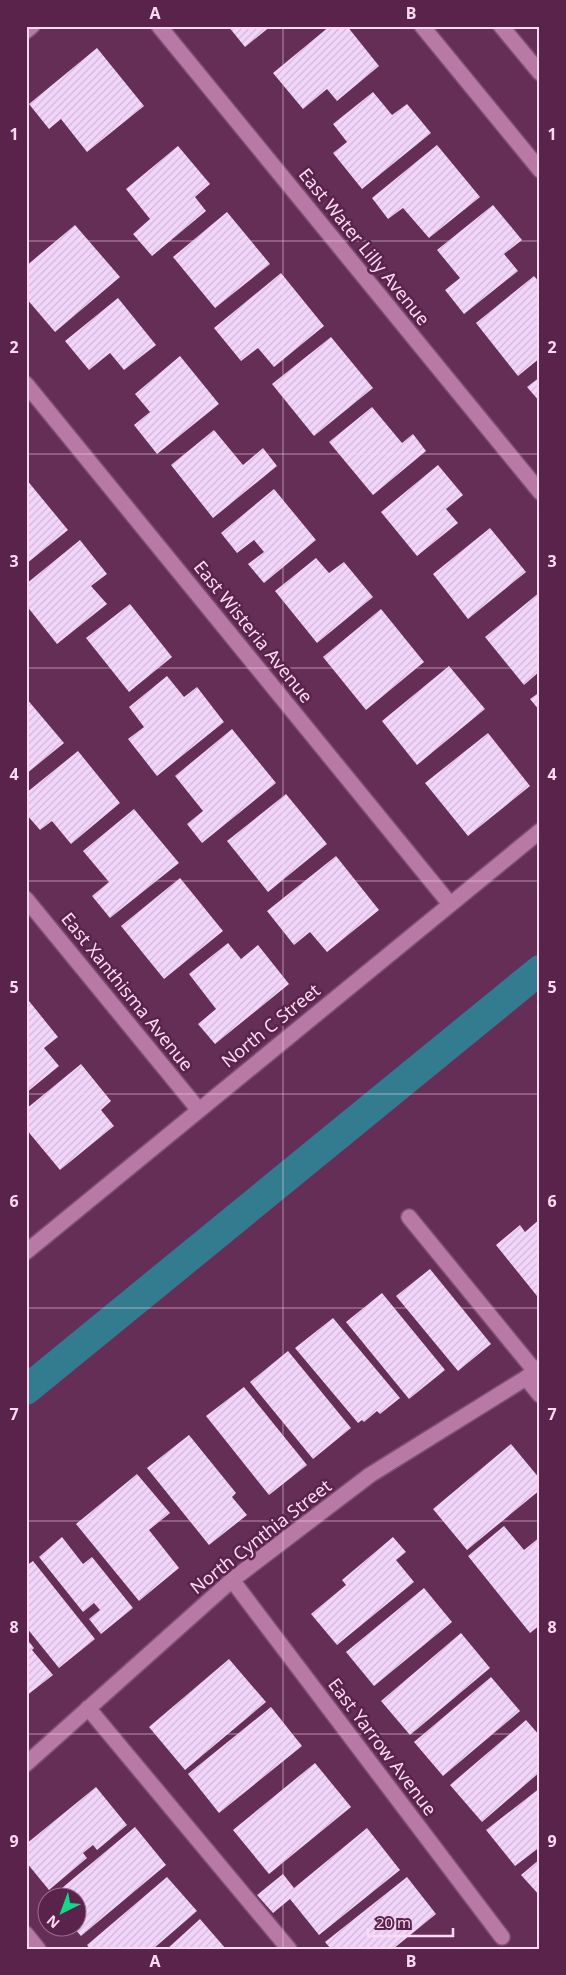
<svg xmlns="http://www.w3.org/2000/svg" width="566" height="1975" font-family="'Noto Sans',sans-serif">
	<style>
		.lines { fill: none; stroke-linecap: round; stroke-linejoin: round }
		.canal { stroke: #337c8f; stroke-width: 30 }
		.building { fill: url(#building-hatch) }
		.minor-casing { stroke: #7e4e73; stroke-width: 18 }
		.minor { stroke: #b879a6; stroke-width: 15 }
		.grid { fill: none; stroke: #fddaf2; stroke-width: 1; stroke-opacity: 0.55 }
		.labels { text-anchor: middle; stroke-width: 5; stroke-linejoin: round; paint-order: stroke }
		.street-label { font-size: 18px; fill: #fddaf2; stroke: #59234c }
		.neatline { fill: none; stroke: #fddaf2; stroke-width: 2 }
		.grid-label { font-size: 16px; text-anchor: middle; font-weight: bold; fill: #fddaf2 }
	</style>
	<defs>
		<pattern id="building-hatch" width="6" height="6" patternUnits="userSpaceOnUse" patternTransform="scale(1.25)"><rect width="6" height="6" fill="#f2d5fb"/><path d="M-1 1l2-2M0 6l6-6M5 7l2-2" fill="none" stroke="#d1b7d7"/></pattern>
	</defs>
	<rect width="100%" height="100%" fill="#652e57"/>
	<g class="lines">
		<path class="canal" d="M26,1390L540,970"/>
	</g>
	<g class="building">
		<path d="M228,26H271L245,47Z"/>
		<path d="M330,26H347L379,66L337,101L327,89L303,109L273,73Z"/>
		<path d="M97,48L144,106L87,152L61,119L49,129L29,104Z"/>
		<path d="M373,92L392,115L407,104L431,133L362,189L333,153L347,142L333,124Z"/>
		<path d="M437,145L480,197L429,238L403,208L388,219L372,198Z"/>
		<path d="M178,146L210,184L195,197L206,211L152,256L133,234L150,219L126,189Z"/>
		<path d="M493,205L522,240L504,254L518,271L464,314L445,290L460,278L437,250Z"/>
		<path d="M227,212L270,264L215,308L173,257Z"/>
		<path d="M75,225L120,277L55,332L26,298V266Z"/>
		<path d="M281,273L324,326L274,367L258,348L241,361L214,328Z"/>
		<path d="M534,276L540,283V358L518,376L476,323Z"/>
		<path d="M118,298L156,345L124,370L110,353L89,370L65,341Z"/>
		<path d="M331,337L373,388L314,436L272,384Z"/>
		<path d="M180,356L219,404L157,454L134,425L150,412L135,394Z"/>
		<path d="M540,377V402L527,387Z"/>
		<path d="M372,407L402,443L413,434L426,451L373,495L329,442Z"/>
		<path d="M214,430L243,465L263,448L277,466L213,518L171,465Z"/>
		<path d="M438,465L463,495L446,509L458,523L417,556L381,512Z"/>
		<path d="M26,479L68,530L26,564Z"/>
		<path d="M274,489L316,540L264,583L248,564L264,552L254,540L237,553L221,533Z"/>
		<path d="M490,528L526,572L468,619L433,574Z"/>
		<path d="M80,540L107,574L91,586L107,604L57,644L26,605V584Z"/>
		<path d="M316,558L329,573L344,562L373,597L317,643L275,591Z"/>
		<path d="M540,592V671L524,685L485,637Z"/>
		<path d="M130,604L172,657L129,692L86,638Z"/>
		<path d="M381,609L424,662L366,710L323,657Z"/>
		<path d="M449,666L485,709L417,765L382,721Z"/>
		<path d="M167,676L184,697L197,687L224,722L157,776L128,739L144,727L129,707Z"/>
		<path d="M540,692V711L530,699Z"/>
		<path d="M26,698L64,743L26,774Z"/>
		<path d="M232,729L276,783L202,843L187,824L203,811L175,776Z"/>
		<path d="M488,733L530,786L468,836L425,783Z"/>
		<path d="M78,751L120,803L71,844L52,821L40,830L26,814V793Z"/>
		<path d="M286,794L327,844L268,892L227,841Z"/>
		<path d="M134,809L179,863L110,918L92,896L109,882L83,851Z"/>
		<path d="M336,856L379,910L327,952L310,932L294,945L267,911Z"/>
		<path d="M180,878L223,931L164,979L121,926Z"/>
		<path d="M228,943L241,959L258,945L289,984L215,1044L198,1024L216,1009L189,974Z"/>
		<path d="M29,1001L58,1037L44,1048L59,1066L26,1093V1003Z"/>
		<path d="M81,1064L111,1101L101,1110L114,1126L60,1170L26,1129V1109Z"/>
		<path d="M540,1219V1294L537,1296L496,1245L520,1225L525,1232Z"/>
		<path d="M430,1269L491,1344L458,1371L396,1296Z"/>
		<path d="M382,1293L445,1370L409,1399L346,1322Z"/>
		<path d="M333,1318L400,1398L380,1414L377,1411L364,1422L362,1420L358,1423L295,1348Z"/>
		<path d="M288,1351L351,1428L313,1459L250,1382Z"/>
		<path d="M244,1387L307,1465L269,1495L206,1416Z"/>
		<path d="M189,1435L236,1493L232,1497L247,1515L209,1545L147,1468Z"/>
		<path d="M511,1444L540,1479V1490L467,1550L433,1509Z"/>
		<path d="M137,1474L170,1513L149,1530L179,1568L139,1601L76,1524Z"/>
		<path d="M504,1526L524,1550L540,1537V1625L530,1633L468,1556Z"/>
		<path d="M62,1537L83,1564L92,1557L133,1608L101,1634L89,1619L100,1610L94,1603L83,1612L39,1557Z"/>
		<path d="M393,1537L406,1552L396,1560L414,1582L337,1645L311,1614L346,1585L342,1580Z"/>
		<path d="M33,1561L95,1639L59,1668L26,1627V1566Z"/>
		<path d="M424,1588L452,1622L374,1686L346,1652Z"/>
		<path d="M461,1633L490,1668L410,1735L381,1701Z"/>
		<path d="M26,1638L34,1648L32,1650L53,1675L26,1696Z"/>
		<path d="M229,1659L266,1702L185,1770L149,1727Z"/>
		<path d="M491,1677L520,1711L443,1776L414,1742Z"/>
		<path d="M271,1707L302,1746L219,1813L188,1774Z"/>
		<path d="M526,1720L540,1736V1772L482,1822L450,1785Z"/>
		<path d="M315,1763L351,1807L269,1874L233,1830Z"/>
		<path d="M96,1787L127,1825L97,1850L93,1845L83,1853L87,1858L49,1890L26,1862V1844Z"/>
		<path d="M540,1788V1847L515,1866L486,1830Z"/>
		<path d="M135,1827L166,1865L81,1936L74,1928H78V1898H50Z"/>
		<path d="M367,1828L400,1870L319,1935L290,1899L273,1913L257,1895L283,1874L294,1888Z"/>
		<path d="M540,1859V1896L521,1875Z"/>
		<path d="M167,1877L197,1911L153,1949H90L87,1945Z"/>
		<path d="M407,1877L436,1914L393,1949H331L325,1942Z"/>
		<path d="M200,1919L226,1949H167Z"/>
	</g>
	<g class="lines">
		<defs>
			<g id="minor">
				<path d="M159,26L540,492"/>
				<path d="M422,26L540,170"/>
				<path d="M501,26L540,73"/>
				<path d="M26,31L32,26"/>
				<path d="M26,384L450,904"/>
				<path d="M26,899L198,1109"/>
				<path d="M409,1217L535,1371"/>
				<path d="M26,1252L540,831"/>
				<path d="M526,1378L540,1395"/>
				<path d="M232,1580L502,1937"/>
				<path d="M88,1708L289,1949"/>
				<path d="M26,1764L232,1580L370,1475L526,1378L540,1367"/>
				<path d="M26,1934L38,1949"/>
			</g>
		</defs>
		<use href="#minor" class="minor-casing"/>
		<use href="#minor" class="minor"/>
	</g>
	<path class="grid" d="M283,26V1949M26,241H540M26,454H540M26,668H540M26,881H540M26,1094H540M26,1308H540M26,1521H540M26,1734H540"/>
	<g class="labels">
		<g class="street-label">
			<text transform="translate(364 247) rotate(51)" y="6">East Water Lilly Avenue</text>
			<text transform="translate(253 632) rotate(51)" y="6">East Wisteria Avenue</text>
			<text transform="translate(127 992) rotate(51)" y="6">East Xanthisma Avenue</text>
			<text transform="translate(271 1026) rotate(-39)" y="6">North C Street</text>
			<text transform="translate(261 1537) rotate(-38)" y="6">North Cynthia Street</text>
			<text transform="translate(382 1747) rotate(53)" y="6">East Yarrow Avenue</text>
		</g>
	</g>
	<rect width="566" height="1975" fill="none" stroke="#59234c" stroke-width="55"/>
	<g transform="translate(62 1912) rotate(222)"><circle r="24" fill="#59234c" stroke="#9b6c8e"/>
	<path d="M0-4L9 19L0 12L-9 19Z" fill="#14d989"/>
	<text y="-8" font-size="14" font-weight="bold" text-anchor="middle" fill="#fddaf2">N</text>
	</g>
	<path d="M368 1928v8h85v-8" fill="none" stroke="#fddaf2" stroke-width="2.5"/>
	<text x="376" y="1928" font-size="15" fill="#fddaf2" stroke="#59234c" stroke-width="4" paint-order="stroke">20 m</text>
	<rect x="28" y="28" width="510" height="1920" class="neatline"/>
	<g class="grid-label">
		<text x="155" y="19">A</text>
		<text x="411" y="19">B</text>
		<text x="14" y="140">1</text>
		<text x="552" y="140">1</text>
		<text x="14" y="353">2</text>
		<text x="552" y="353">2</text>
		<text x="14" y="567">3</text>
		<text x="552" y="567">3</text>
		<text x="14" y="780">4</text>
		<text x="552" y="780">4</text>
		<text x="14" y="993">5</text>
		<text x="552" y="993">5</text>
		<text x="14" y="1207">6</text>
		<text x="552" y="1207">6</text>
		<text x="14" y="1420">7</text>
		<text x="552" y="1420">7</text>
		<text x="14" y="1633">8</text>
		<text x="552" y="1633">8</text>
		<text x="14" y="1847">9</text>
		<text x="552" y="1847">9</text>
		<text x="155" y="1967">A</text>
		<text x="411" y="1967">B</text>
	</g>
</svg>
